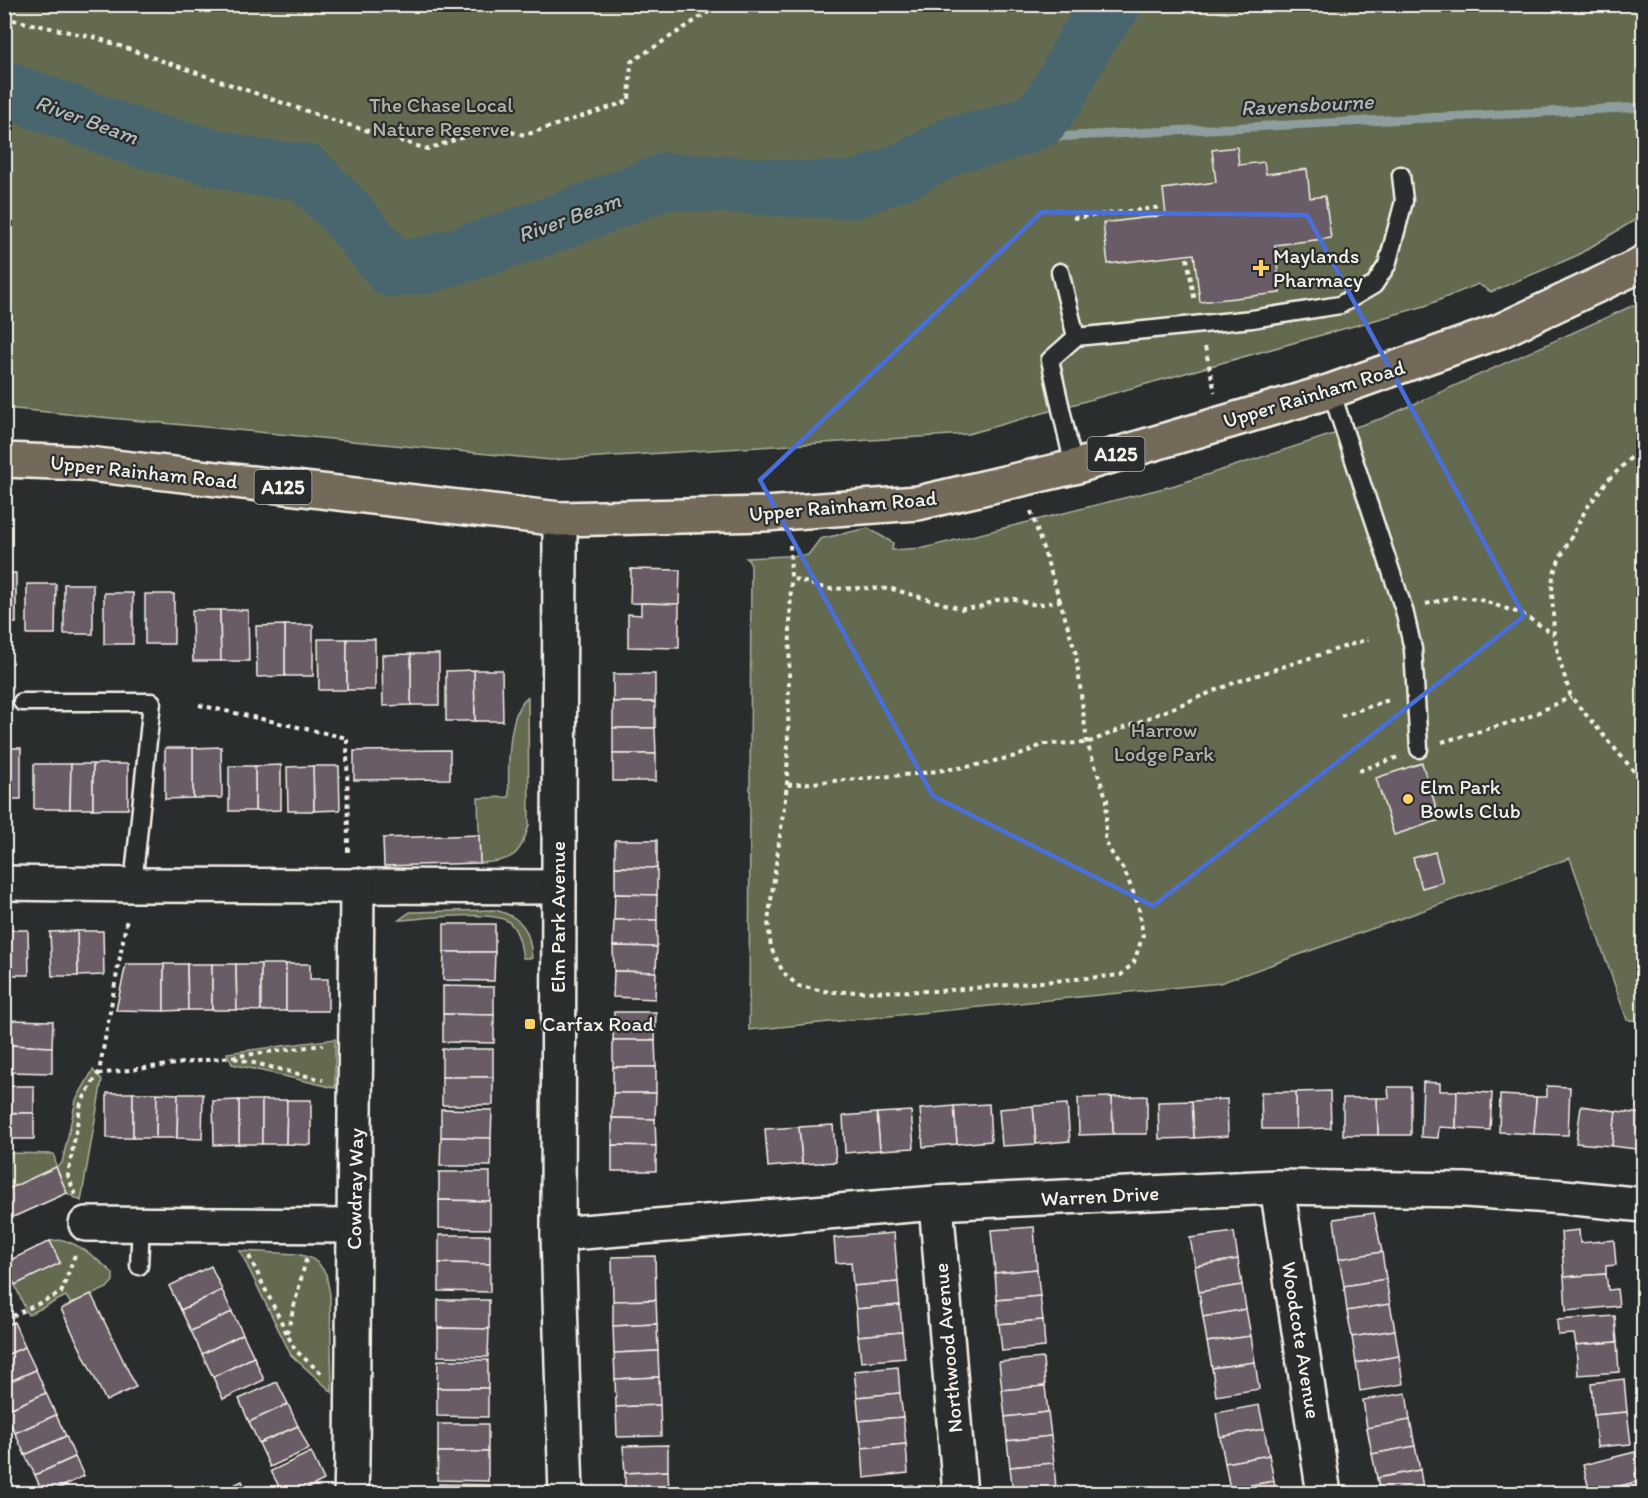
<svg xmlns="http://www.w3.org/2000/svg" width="1648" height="1498" font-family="Itim,sans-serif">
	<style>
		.green { fill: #636b50; stroke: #acae9c; stroke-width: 1.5 }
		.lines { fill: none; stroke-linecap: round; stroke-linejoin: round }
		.stream { stroke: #8e9e9f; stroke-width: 9 }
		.river { stroke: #4a666e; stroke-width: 57 }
		.building { fill: #6b5b66; stroke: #f4f1e8; stroke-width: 1.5 }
		.service-casing { stroke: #f4f1e8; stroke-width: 21 }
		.minor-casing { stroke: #f4f1e8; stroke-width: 38 }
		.tertiary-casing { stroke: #f4f1e8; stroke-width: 38 }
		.primary-casing { stroke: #f4f1e8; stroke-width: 38 }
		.path { stroke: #f4f1e8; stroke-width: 4; stroke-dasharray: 4.5 4.5; stroke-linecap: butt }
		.service { stroke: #2a2d2e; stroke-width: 16 }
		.minor { stroke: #2a2d2e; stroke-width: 33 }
		.tertiary { stroke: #2a2d2e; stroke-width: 33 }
		.primary { stroke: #736b5a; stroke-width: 33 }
		.marked { fill: none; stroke: #486fdb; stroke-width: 4.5; stroke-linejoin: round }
		.poi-dot { fill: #ffd166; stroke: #2a2d2e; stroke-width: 2 }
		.labels { text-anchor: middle; stroke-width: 4.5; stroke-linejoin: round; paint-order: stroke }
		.shield { fill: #2a2d2e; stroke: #b7b6b0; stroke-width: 1.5 }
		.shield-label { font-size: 20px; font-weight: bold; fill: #f4f1e8 }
		.park-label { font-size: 21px; fill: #b3b5a4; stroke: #2a2d2e }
		.poi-label { font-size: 21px; fill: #f4f1e8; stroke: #2a2d2e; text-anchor: start }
		.street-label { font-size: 21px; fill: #f4f1e8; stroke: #2a2d2e }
		.water-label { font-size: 22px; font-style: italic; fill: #b0b9b7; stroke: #2a2d2e }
	</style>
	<rect width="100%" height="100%" fill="#2a2d2e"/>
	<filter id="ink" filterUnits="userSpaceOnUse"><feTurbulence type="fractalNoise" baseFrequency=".0167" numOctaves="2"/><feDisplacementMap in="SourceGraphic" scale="12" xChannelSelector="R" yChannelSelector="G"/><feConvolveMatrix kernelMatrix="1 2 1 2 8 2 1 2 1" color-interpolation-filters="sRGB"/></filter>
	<g filter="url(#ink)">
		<g class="green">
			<path d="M4,5H1643V215L1576,256L1491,292L1478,284L1425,306L968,434L551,460L5,408Z"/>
			<path d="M1643,301V1021L1627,1020L1570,858L1220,983L749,1030L751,564L746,558L808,555L820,539L868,528L893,543L892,550L924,548L1172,486L1383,418Z"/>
			<path d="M528,697L529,825C519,858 513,860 480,863L478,798L509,797C508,774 507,709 528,697Z"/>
			<path d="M495,910C523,917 530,930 532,958H523C521,946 519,932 510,923C496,909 421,919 399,920L410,912Z"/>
			<path d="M335,1039V1088L232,1064L227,1053Z"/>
			<path d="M93,1070L102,1080L81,1201L67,1193L56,1167L5,1191V1153L54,1154L56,1167L62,1163L76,1100Z"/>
			<path d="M63,1240C84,1246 97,1260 113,1273V1281L107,1288L71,1304L66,1296L28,1315L15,1285L60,1263L50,1241Z"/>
			<path d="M240,1251L297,1254L311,1258L319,1264L326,1274L330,1294L332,1392L291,1355Z"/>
		</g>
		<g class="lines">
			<path class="stream" d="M973,141L1644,107"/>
			<path class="river" d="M4,89L144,140L253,167L305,172L347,214L392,269L428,265L487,247L562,221L666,181L803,189L854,190L908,169L955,144L995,136L1039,120L1056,98L1086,41L1113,4"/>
		</g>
		<g class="building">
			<path d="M1237,147L1239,165L1264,162L1266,174L1307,169L1310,198L1325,196L1331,238L1275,245L1280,293L1200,302L1194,254L1108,264L1103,223L1166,215L1163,189L1216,182L1212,150Z"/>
			<path d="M631,569L680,570L679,604L630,603Z"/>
			<rect x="4" y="573" width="12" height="50"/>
			<path d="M27,584H56L55,634H27Z"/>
			<rect x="64" y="584" width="29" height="50"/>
			<rect x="104" y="593" width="29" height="51"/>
			<rect x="145" y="594" width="29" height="50"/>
			<path d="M641,603L679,604V648L628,647V614L641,615Z"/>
			<path d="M192,610H220L221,661H193Z"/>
			<path d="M220,610H248L249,661H221Z"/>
			<rect x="285" y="625" width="28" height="51"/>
			<path d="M285,625V676L257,677L256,626Z"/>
			<path d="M318,639H347V690H319Z"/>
			<rect x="347" y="639" width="28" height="51"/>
			<rect x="411" y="654" width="28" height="51"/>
			<path d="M411,654V705L383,706L382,655Z"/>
			<path d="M474,670H502L503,721H475Z"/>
			<path d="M474,670L475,721H446V671Z"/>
			<rect x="613" y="674" width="42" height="28"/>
			<rect x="613" y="702" width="42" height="26"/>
			<path d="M613,728H655L656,754H613Z"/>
			<path d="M221,747L222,798H193V748Z"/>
			<rect x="4" y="748" width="17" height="51"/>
			<path d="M165,748H193V798L165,799Z"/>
			<path d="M450,750V779L354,780V751Z"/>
			<rect x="613" y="754" width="43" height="27"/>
			<path d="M1422,763L1440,820L1394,835L1376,778Z"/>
			<path d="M34,764H71L70,809H34Z"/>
			<path d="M71,764H93V809H70Z"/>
			<rect x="93" y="764" width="35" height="45"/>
			<path d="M281,765V810L255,811V766Z"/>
			<rect x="229" y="766" width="26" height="45"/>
			<path d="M313,766H339L340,810L314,811Z"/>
			<path d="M313,766L314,811H288L287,767Z"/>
			<path d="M479,835L480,863L384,866L383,838Z"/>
			<path d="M615,840H657V868L615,867Z"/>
			<path d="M1435,852L1443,882L1422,888L1413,858Z"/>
			<path d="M615,867L657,868V895L615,894Z"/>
			<path d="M615,894L657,895V920H614Z"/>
			<path d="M614,920H657V947L613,946Z"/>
			<rect x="444" y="924" width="51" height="28"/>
			<path d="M4,930H28L29,975H4Z"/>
			<path d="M77,931H103L104,975L78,976Z"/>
			<path d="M77,931L78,976H52L50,932Z"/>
			<path d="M613,946L657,947L656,972L614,971Z"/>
			<path d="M444,952H495L494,981L443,980Z"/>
			<path d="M126,964H164V1011L116,1010Z"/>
			<path d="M164,964H187L188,1010L164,1011Z"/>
			<path d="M187,964H212V1010H188Z"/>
			<path d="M212,964H236L237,1010H212Z"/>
			<path d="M236,964H261V1011L237,1010Z"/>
			<rect x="261" y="964" width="25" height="47"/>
			<path d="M286,964H310V979H328V1011H286Z"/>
			<path d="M614,971L656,972L655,999L613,997Z"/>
			<path d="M443,986L494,987V1015L443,1014Z"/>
			<path d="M614,1012H656L655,1040H613Z"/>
			<path d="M443,1014L494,1015V1043L443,1042Z"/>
			<path d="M8,1020L53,1021L52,1047L8,1045Z"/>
			<path d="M613,1040H655L656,1067H613Z"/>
			<path d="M8,1045L52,1047V1073L7,1072Z"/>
			<rect x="442" y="1049" width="51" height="28"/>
			<rect x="613" y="1067" width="43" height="26"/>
			<rect x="442" y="1077" width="51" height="28"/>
			<path d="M1423,1082L1440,1083V1091H1457L1456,1128L1439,1127L1438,1138L1421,1137Z"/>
			<rect x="4" y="1086" width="30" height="27"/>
			<path d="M1547,1086L1570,1087L1568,1135L1534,1134L1536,1097H1547Z"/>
			<path d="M1388,1087H1411V1135H1378L1377,1098H1389Z"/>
			<path d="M1330,1091L1331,1128L1296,1129V1092Z"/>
			<path d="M1457,1091L1492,1093L1490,1130L1456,1128Z"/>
			<path d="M1261,1092H1296V1129H1262Z"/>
			<rect x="107" y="1093" width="26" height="45"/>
			<path d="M133,1093H157L156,1138H133Z"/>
			<path d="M157,1093L178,1094L177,1138H156Z"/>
			<path d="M613,1093H656L655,1119L612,1118Z"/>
			<path d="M178,1094H203L202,1139L177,1138Z"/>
			<path d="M1500,1095L1536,1097L1534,1134L1499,1132Z"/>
			<path d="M1147,1096V1134H1113L1112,1097Z"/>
			<path d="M1112,1097L1113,1134L1079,1135L1078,1098Z"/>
			<path d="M1343,1098H1377L1378,1135H1343Z"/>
			<path d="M1227,1099L1228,1136L1194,1138L1192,1101Z"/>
			<rect x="239" y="1100" width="23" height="44"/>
			<path d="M239,1100V1144L214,1145L213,1101Z"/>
			<path d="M262,1100H287L286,1144H262Z"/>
			<path d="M287,1100H311V1145L286,1144Z"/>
			<path d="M1192,1101L1194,1138L1159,1139L1158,1102Z"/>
			<path d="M989,1104L991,1141L957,1144L954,1106Z"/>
			<path d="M1067,1104L1070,1141L1036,1144L1033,1106Z"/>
			<path d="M954,1106L957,1144L923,1147L920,1109Z"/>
			<path d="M1033,1106L1036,1144L1002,1146L999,1109Z"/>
			<path d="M1581,1106L1616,1111L1612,1146L1576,1143Z"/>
			<path d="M441,1109L492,1110L491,1138L441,1137Z"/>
			<path d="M911,1111L914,1148L880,1150L877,1113Z"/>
			<path d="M1616,1111L1643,1114L1644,1111V1150L1612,1146Z"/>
			<rect x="4" y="1113" width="30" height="26"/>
			<path d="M877,1113L880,1150L845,1153L843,1116Z"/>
			<path d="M612,1118L655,1119L656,1146L612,1145Z"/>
			<path d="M833,1125L836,1162L802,1164L799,1127Z"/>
			<path d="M799,1127L802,1164L768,1167L765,1129Z"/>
			<path d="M441,1137L491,1138V1166H440Z"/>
			<path d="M612,1145L656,1146V1171H612Z"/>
			<path d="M56,1167L67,1193L4,1221V1191Z"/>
			<path d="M439,1172H490V1201L439,1200Z"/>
			<path d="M439,1200L490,1201V1229L439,1228Z"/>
			<path d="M1374,1213L1382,1252L1339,1259L1334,1219Z"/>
			<path d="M1034,1227L1037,1269L995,1273L991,1230Z"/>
			<path d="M1579,1230L1580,1243L1614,1240L1616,1265L1606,1266V1274L1564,1277L1561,1232Z"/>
			<path d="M1234,1232L1238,1259L1195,1266L1190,1238Z"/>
			<path d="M894,1233L898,1282L853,1286L851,1262L836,1263L834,1238Z"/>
			<path d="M439,1235H490V1264L439,1263Z"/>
			<path d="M50,1241L60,1263L15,1285L4,1263Z"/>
			<path d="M1382,1252L1386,1279L1344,1286L1339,1259Z"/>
			<path d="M655,1256L656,1300L613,1301L612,1257Z"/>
			<path d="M1238,1259L1242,1285L1199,1292L1195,1266Z"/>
			<path d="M439,1263L490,1264V1292L439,1291Z"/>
			<path d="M211,1266L222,1290L181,1310L169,1286Z"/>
			<path d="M1037,1269L1040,1296L997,1300L995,1273Z"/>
			<path d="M1606,1274L1608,1290L1617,1289L1619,1306L1566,1311L1564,1277Z"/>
			<path d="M1386,1279L1390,1304L1347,1311L1344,1286Z"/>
			<path d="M898,1282L900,1305L856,1309L853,1286Z"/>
			<path d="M1242,1285L1246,1309L1203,1317L1199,1292Z"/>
			<path d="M222,1290L232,1312L191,1331L181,1310Z"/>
			<path d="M91,1294L136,1387L106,1401L61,1309Z"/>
			<path d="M1040,1296L1043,1320L999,1324L997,1300Z"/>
			<path d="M438,1300H489V1329L438,1328Z"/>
			<path d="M656,1300L657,1324L613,1326V1301Z"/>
			<path d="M1390,1304L1395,1330L1352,1337L1347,1311Z"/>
			<path d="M900,1305L902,1332L858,1336L856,1309Z"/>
			<path d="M1246,1309L1251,1336L1207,1342L1203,1317Z"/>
			<path d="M232,1312L243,1334L202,1354L191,1331Z"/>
			<path d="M1615,1316L1617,1342L1576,1345L1574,1334L1558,1335L1557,1320Z"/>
			<path d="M1043,1320L1045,1347L1002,1351L999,1324Z"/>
			<path d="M14,1322L25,1347L4,1356V1326Z"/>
			<path d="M657,1324L658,1351L614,1353L613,1326Z"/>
			<path d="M438,1328L489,1329L488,1357L438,1356Z"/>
			<path d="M1395,1330L1399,1356L1356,1363L1352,1337Z"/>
			<path d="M902,1332L905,1358L861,1362L858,1336Z"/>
			<path d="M243,1334L254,1357L213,1377L202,1354Z"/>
			<path d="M1251,1336L1255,1362L1212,1368L1207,1342Z"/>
			<path d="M1617,1342L1619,1372L1578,1375L1576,1345Z"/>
			<path d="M25,1347L36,1370L4,1384V1356Z"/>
			<path d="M658,1351L659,1377L615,1379L614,1353Z"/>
			<path d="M1399,1356L1403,1384L1360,1391L1356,1363Z"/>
			<path d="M254,1357L264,1380L223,1399L213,1377Z"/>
			<path d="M1043,1358L1045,1386L1002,1390L999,1362Z"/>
			<path d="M438,1360H488V1388H437Z"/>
			<path d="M1255,1362L1259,1389L1216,1396L1212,1368Z"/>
			<path d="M898,1367L900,1393L857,1397L854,1371Z"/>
			<path d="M36,1370L46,1393L5,1411L4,1384Z"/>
			<path d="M659,1377L660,1405L616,1407L615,1379Z"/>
			<path d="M1624,1379L1627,1412L1594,1415L1591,1383Z"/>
			<path d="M277,1382L288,1404L249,1422L239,1399Z"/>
			<path d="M1045,1386L1048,1412L1005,1417L1002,1390Z"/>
			<path d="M437,1388H488V1417L437,1416Z"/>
			<path d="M46,1393L56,1415L15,1433L5,1411Z"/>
			<path d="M900,1393L903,1417L859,1421L857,1397Z"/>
			<path d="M1406,1393L1410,1420L1367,1428L1363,1400Z"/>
			<path d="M288,1404L298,1426L259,1443L249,1422Z"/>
			<path d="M660,1405L661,1436L617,1437L616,1407Z"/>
			<path d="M1259,1405L1264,1429L1220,1437L1216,1413Z"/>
			<path d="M1048,1412L1051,1436L1007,1441L1005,1417Z"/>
			<path d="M1627,1412L1631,1444L1597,1447L1594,1415Z"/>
			<path d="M56,1415L66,1436L25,1455L15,1433Z"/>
			<path d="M903,1417L906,1444L862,1448L859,1421Z"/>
			<path d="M1410,1420L1415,1446L1372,1454L1367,1428Z"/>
			<rect x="438" y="1424" width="50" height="28"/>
			<path d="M298,1426L309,1449L270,1467L259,1443Z"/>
			<path d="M1264,1429L1269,1455L1225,1463L1220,1437Z"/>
			<path d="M66,1436L75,1457L35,1475L25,1455Z"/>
			<path d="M1051,1436L1054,1463L1010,1467L1007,1441Z"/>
			<path d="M906,1444L908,1473L864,1478L862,1448Z"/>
			<path d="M668,1445V1471L625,1473L623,1446Z"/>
			<path d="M1415,1446L1420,1470L1377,1478L1372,1454Z"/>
			<path d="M311,1452L324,1480L296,1494H283L271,1471Z"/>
			<path d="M438,1452H488V1481L437,1480Z"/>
			<path d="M1635,1452L1640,1472L1635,1473L1637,1482L1590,1493L1583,1465Z"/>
			<path d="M1269,1455L1274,1481L1230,1489L1225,1463Z"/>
			<path d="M75,1457L84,1476L47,1494H43L35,1475Z"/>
			<path d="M1054,1463L1056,1489L1013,1493L1010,1467Z"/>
			<path d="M1420,1470L1424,1494H1380L1377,1478Z"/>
			<path d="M668,1471L669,1494H625V1473Z"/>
			<path d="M242,1481L248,1494H218V1493Z"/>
			<path d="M1274,1481L1276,1494H1231L1230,1489Z"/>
			<path d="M1637,1482L1640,1494H1590V1493Z"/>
			<path d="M439,1484L490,1485V1494H439Z"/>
			<path d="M913,1485L914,1494H870L869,1489Z"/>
			<path d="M1056,1489L1057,1494L1013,1493Z"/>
		</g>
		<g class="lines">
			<defs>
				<g id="service">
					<path d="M1060,272L1076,337"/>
					<path d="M1331,391L1404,610L1413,649L1419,749"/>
					<path d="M1074,467L1050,360L1076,337L1252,319L1340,305L1374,285L1387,265L1404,201L1401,175"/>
					<path d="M22,702H152L133,885"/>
					<path d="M139,1266L141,1224"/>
				</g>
				<g id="minor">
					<path d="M4,883L133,885L558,887"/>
					<path d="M1277,1187L1324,1494"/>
					<path d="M936,1203L960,1494"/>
					<path d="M86,1224L355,1226"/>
					<path d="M558,1234L936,1203L1277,1187L1465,1190L1564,1197L1644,1205"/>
					<path d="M351,1494L352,1460L357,885"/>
				</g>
				<path id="tertiary" d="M560,519L558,1234L566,1494"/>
				<path id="primary" d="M4,460L80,463L560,519L765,514L918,503L1074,467L1331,391L1500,331L1634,268L1644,262"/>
			</defs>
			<use href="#service" class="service-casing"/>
			<use href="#minor" class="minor-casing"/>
			<use href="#tertiary" class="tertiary-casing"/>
			<use href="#primary" class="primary-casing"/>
			<g class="path">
				<path d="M4,18L97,38L329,119L427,149L492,128L525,135L629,101L631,62L721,4"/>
				<path d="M1073,218L1162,207"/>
				<path d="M1187,258L1195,302"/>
				<path d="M1205,347L1215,392"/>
				<path d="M1644,445L1608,480L1586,509L1559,560L1553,575L1552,591L1554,634L1560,662L1571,697L1644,783"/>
				<path d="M1031,511L1060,601"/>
				<path d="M790,545L791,578L828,589L862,588L892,589L962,609L979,607L997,600L1014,599L1036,605L1060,601L1076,654L1087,743L1107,800L1105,841L1114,857L1124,870L1138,904L1143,935L1134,962L1121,975L940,991L830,992L798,986L783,972L771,948L768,922L787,785L915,774L973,766L1020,755L1044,744L1087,743L1236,682L1368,639"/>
				<path d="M1426,604L1454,597L1478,599L1522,614L1554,634"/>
				<path d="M199,705L347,738L348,853"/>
				<path d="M1341,716L1392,699"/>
				<path d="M1442,742L1526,718L1571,697"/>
				<path d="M1359,771L1398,757"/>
				<path d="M787,785L791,578"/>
				<path d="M234,1058L323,1080"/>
				<path d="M98,1074L323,1045"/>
				<path d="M75,1195L68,1175L81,1103L99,1072L127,918"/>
				<path d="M249,1256L295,1350L321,1373"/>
				<path d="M4,1320L61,1293L76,1252"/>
				<path d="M287,1333L307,1256"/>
			</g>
			<use href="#service" class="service"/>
			<use href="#minor" class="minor"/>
			<use href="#tertiary" class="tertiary"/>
			<use href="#primary" class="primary"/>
		</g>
	</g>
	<path class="marked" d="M1042,212L1307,215L1524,616L1153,906L933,796L760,480Z"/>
	<g class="poi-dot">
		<path d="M1258 259h6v6h6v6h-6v6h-6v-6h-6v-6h6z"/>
		<circle cx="1408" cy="799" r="6"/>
		<rect x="524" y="1018" width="12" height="12" rx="3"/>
	</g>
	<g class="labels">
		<g class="shield">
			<rect x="1087.5" y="437" width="57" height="34" rx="4.5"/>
			<rect x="254.5" y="470" width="57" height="34" rx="4.5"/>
		</g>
		<g class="shield-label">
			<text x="1116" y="461">A125</text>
			<text x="283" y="494">A125</text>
		</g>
		<g class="park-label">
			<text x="441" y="112">The Chase Local<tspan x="441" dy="24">Nature Reserve</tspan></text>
			<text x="1164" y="737">Harrow<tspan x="1164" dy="24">Lodge Park</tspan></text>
		</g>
		<g class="poi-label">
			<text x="1273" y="263">Maylands<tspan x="1273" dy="24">Pharmacy</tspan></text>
			<text x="1420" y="794">Elm Park<tspan x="1420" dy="24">Bowls Club</tspan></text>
			<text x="542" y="1031">Carfax Road</text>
		</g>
		<g class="street-label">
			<text transform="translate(1314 394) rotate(-17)" y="7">Upper Rainham Road</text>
			<text transform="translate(144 472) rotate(6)" y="7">Upper Rainham Road</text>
			<text transform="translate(843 506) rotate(-5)" y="7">Upper Rainham Road</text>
			<text transform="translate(558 917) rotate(-90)" y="7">Elm Park Avenue</text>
			<text transform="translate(355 1189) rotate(-89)" y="7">Cowdray Way</text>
			<text transform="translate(1100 1196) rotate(-3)" y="7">Warren Drive</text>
			<text transform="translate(1301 1340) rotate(81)" y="7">Woodcote Avenue</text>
			<text transform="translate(948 1348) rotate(-95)" y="7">Northwood Avenue</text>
		</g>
		<g class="water-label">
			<text transform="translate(1307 104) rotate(-3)" y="8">Ravensbourne</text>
			<text transform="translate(87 119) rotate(20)" y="8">River Beam</text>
			<text transform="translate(569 217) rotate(-20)" y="8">River Beam</text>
		</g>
	</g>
	<rect width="1648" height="1498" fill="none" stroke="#2a2d2e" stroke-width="24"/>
	<rect x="12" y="12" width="1624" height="1474" fill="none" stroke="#f4f1e8" stroke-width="2" filter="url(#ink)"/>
</svg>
